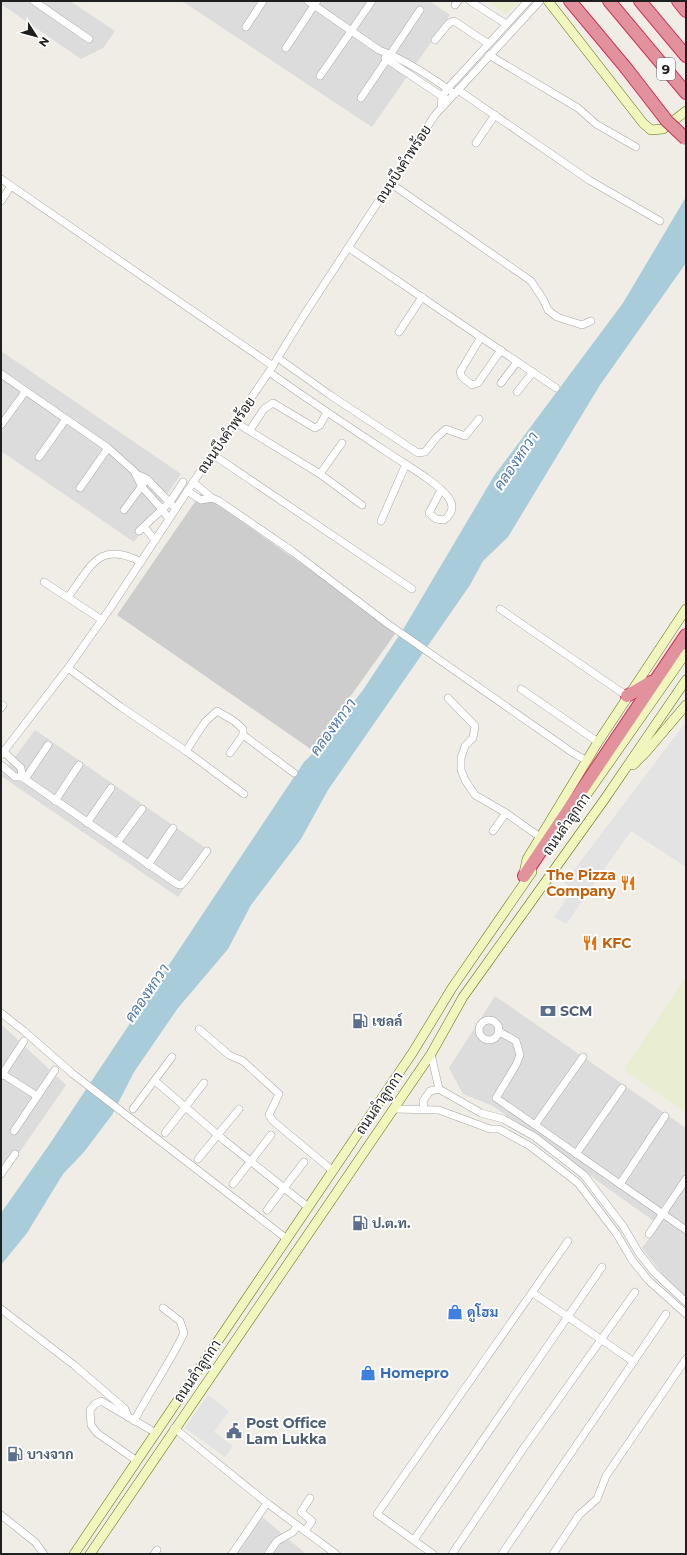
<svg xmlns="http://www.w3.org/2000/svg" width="687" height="1555" font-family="Montserrat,Sarabun,sans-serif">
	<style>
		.residential { fill: #dddcdc }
		.religious { fill: #cdcdcd }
		.farmland { fill: #e9edd2 }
		.parking { fill: #e3e3e3 }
		.water { fill: #a9ccdb }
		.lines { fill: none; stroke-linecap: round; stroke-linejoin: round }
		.street-casing { stroke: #a6a6a6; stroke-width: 8 }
		.secondary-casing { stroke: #60710b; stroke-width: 10 }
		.highway-casing { stroke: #d22f5c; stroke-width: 14 }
		.street { stroke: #fff; stroke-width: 7 }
		.secondary { stroke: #f0f6bd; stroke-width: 9 }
		.highway { stroke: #e2929c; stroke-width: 12 }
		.highway-bridge-casing { stroke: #d22f5c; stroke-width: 14; stroke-linecap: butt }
		.highway-bridge { stroke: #e2929c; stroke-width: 12 }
		.labels { text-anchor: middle; stroke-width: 4; stroke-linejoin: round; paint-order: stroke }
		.shield { fill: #fff; stroke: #626262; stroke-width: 1 }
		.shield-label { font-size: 13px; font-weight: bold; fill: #1f1f1f }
		.street-label { font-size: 14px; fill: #1f1f1f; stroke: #fff }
		.food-label { font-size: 14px; font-weight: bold; fill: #c56008; stroke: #fff; text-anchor: end }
		.service-label { font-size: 14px; font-weight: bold; fill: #4e5e75; stroke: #fff; text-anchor: start }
		.shop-label { font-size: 14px; font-weight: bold; fill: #366cbe; stroke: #fff; text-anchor: start }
		.water-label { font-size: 15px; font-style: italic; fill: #5078aa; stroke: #fff }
	</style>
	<rect width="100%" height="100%" fill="#efede6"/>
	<g class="residential">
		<path d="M1,1H70L115,31L103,48L81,59L1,4Z"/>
		<path d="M182,1H429L450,15L372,127Z"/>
		<path d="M1,351L181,474L134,542L1,451Z"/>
		<path d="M35,730L210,851L178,897L1,776Z"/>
		<path d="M495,996L686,1128V1300L673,1288L642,1248L659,1225L493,1106L463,1094L449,1068Z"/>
		<path d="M1,1024L66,1085L1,1179Z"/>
		<path d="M260,1515L306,1554H234Z"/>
	</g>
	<path class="religious" d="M201,493L329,583L395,634L312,750L117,615Z"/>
	<g class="farmland">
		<path d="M486,1H520L507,14Z"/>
		<path d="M686,976V1113L625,1071L626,1066Z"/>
	</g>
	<g class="parking">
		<path d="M686,722V867L631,831L566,924L554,917L573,890L564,883Z"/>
		<path d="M208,1395L229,1411L214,1432L233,1446L225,1457L185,1428Z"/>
	</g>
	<path class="water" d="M686,197V263L600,385L508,537L483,561L470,585L328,790L301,839L251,905L228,949L178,1008L134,1072L112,1115L84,1152L63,1174L27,1233L1,1265V1213L49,1145L304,762L318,748L363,690L404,628L494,476L623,303Z"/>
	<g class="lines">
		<defs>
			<g id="street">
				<path d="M34,1L89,39"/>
				<path d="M308,1L379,50C406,60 431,77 455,94"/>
				<path d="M470,1L506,24"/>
				<path d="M455,5L458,1"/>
				<path d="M246,27L263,1"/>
				<path d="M435,40L449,23L454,21L487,43"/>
				<path d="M286,48L317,1"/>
				<path d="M489,55L578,108L596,124L636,147"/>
				<path d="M385,58L446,99"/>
				<path d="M320,76L372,1"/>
				<path d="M458,90L589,180L660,221"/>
				<path d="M361,98L420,10"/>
				<path d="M441,108L442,97L448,88L528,1"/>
				<path d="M476,143L495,115"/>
				<path d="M1,179L273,366"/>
				<path d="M390,183L531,281L543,299L548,310L557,317L582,325L591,321"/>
				<path d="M1,201L11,186"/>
				<path d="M349,248L556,388"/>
				<path d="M399,332L422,297"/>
				<path d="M481,337L460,372L462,377L472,385L478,383L501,350"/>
				<path d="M278,358L330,395L418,453L425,452L437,437L446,429L465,436L479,419"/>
				<path d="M269,372C309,400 349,427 390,454C406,465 437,482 448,497C455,506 452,514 444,520L436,519L429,513L441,490"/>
				<path d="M1,374L108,448L134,471L142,487L162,509L169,519"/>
				<path d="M501,383L517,362"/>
				<path d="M517,392L533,372"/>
				<path d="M235,422L320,474L362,505"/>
				<path d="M1,425L25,392"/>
				<path d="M250,430L264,409L273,403L315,428L320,425L327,412"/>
				<path d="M212,454L412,589"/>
				<path d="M39,457L66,419"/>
				<path d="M136,474L147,479L172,505"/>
				<path d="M320,474L342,443"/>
				<path d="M193,482L212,498L219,501L292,551L388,624L573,753L587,761"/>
				<path d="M80,488L108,448"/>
				<path d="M187,491L201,500L212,498"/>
				<path d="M124,510L144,483"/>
				<path d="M381,521L406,464"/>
				<path d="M144,527L155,540"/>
				<path d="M139,531L170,502L183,482"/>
				<path d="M44,582L102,620"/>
				<path d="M68,597C91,567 98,540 141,562"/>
				<path d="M500,609L627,696"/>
				<path d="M68,668L121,707L186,751L205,722L217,711L234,721L243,729V735L294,773"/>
				<path d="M521,689L598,742"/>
				<path d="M448,698L475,726L473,738L465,746L461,758V770L465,780L475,795L506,813L540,837"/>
				<path d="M1,708L3,705"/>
				<path d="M3,751L21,768L22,777"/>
				<path d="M186,751L244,794"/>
				<path d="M230,753L243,735"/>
				<path d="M1,755L68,668L111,607L202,469L269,372L304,315L435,115L540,1"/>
				<path d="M1,765L15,777H22L177,884L181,885L185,881L207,851"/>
				<path d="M25,779L48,745"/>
				<path d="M55,801L79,765"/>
				<path d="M87,823L111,788"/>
				<path d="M493,831L506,813"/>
				<path d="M117,843L142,809"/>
				<path d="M148,865L173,828"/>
				<path d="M1,1013L24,1031L73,1074L287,1239"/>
				<circle cx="489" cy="1030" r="10"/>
				<path d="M199,1029L229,1055L243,1061L279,1094L269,1115L273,1121L333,1171"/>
				<path d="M498,1031L516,1041L520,1055L516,1065L496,1098L686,1230"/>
				<path d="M431,1054L439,1089L481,1113L503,1119L535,1137L584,1175L623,1226L639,1253L654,1272L686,1302"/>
				<path d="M1,1073L37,1096"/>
				<path d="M1,1076L24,1041"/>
				<path d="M155,1081L225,1141L308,1207"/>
				<path d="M424,1108L423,1101L430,1091L439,1089"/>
				<path d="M133,1109L172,1057"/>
				<path d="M393,1109L439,1110L490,1129H499L530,1146L578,1183L616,1233L632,1260L648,1280L686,1314"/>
				<path d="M535,1125L583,1057"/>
				<path d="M14,1131L55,1070"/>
				<path d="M165,1133L204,1083"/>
				<path d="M576,1154L622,1088"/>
				<path d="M198,1159L239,1109"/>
				<path d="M1,1174L15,1154"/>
				<path d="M233,1184L271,1135"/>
				<path d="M620,1184L665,1116"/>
				<path d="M267,1210L304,1162"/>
				<path d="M649,1234L686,1179"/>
				<path d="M533,1293L634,1362"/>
				<path d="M1,1309L74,1365L125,1409L128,1417"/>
				<path d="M134,1421C150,1391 169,1364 184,1333L180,1321L163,1308"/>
				<path d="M174,1428L267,1503L336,1554"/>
				<path d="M137,1461L97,1433L91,1425L90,1410L95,1404L101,1401L156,1433"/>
				<path d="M1,1515L35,1542L44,1554"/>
				<path d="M305,1531L312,1521L301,1512L310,1498"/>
				<path d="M414,1540L602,1267"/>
				<path d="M154,1554L157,1550"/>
				<path d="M232,1554L267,1503"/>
				<path d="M268,1554L277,1541L293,1532L297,1526"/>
				<path d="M433,1554L377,1514L568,1241"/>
				<path d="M452,1554L523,1449L635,1292"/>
				<path d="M502,1554L666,1314"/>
				<path d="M553,1554L579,1515L597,1499L606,1476L686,1359"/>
			</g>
			<g id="secondary">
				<path d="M548,1L643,123L651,130L663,129L686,111"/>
				<path d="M633,765L646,752L686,705"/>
				<path d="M566,824L686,653"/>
				<path d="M524,873L527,859L598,742L686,609"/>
				<path d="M74,1554L413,1052L452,988L532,872"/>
				<path d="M90,1554L431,1054L463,997L604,800L686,680"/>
			</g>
			<g id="highway">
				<path d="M570,1L626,68"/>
				<path d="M609,1L686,93"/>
				<path d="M640,1L686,56"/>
				<path d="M678,1L686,11"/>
				<path d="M627,696L651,682"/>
				<path d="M524,876L686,635"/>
			</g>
		</defs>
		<use href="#street" class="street-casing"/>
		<use href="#secondary" class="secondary-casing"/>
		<use href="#highway" class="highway-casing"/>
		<use href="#street" class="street"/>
		<use href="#secondary" class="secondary"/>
		<use href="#highway" class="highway"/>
		<defs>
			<path id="highway-bridge" d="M626,68L667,121L686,139"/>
		</defs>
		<use href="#highway-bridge" class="highway-bridge-casing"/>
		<use href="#highway-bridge" class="highway-bridge"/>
	</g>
	<defs>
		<symbol id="restaurant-bare" viewBox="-9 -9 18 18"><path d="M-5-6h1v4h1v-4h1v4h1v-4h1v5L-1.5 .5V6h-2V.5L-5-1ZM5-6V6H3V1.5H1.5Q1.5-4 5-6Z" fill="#e8710a" stroke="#fff" stroke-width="2.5" paint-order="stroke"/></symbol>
		<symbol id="bank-bare" viewBox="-9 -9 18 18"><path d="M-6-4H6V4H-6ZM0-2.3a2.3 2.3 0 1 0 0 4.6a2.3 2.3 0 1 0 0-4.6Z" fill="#5c6f8a" stroke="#fff" stroke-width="2.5" paint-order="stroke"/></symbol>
		<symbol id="fuel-bare" viewBox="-9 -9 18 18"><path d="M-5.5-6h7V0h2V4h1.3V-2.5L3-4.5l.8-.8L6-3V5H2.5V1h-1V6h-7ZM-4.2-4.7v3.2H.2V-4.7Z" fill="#5c6f8a" stroke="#fff" stroke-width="2.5" paint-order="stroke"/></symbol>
		<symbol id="shop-bare" viewBox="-9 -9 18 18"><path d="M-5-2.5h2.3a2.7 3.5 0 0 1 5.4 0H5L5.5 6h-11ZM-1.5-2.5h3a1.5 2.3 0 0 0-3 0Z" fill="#3f7fe0" stroke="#fff" stroke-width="2.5" paint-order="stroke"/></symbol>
		<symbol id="civic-bare" viewBox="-9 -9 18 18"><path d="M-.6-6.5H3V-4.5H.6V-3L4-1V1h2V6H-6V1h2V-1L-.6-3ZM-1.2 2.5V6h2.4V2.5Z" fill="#5c6f8a" stroke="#fff" stroke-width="2.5" paint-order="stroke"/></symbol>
	</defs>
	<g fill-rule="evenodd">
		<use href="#restaurant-bare" x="617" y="872" width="22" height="22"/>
		<use href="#restaurant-bare" x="579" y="932" width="22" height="22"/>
		<use href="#bank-bare" x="537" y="1000" width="22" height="22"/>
		<use href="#fuel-bare" x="349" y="1010" width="22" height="22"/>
		<use href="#fuel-bare" x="349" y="1212" width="22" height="22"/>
		<use href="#shop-bare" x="444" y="1301" width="22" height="22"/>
		<use href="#shop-bare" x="357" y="1362" width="22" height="22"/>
		<use href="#civic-bare" x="223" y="1420" width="22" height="22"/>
		<use href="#fuel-bare" x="4" y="1443" width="22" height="22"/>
	</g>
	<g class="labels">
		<rect class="shield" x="657" y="58" width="18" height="22" rx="3"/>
		<g class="shield-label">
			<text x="666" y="74">9</text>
		</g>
		<g class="street-label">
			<text transform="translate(403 164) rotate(-57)" y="5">ถนนบึงคำพร้อย</text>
			<text transform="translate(226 435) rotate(-55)" y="5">ถนนบึงคำพร้อย</text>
			<text transform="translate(566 824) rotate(-55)" y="5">ถนนลำลูกกา</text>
			<text transform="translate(379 1103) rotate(-56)" y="5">ถนนลำลูกกา</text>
			<text transform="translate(197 1371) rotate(-56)" y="5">ถนนลำลูกกา</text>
		</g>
		<g class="food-label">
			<text x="616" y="880">The Pizza<tspan x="616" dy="16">Company</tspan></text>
			<text x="602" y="948" text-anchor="start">KFC</text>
		</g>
		<g class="service-label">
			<text x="560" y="1016">SCM</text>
			<text x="372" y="1026">เชลล์</text>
			<text x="372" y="1228">ป.ต.ท.</text>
			<text x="246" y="1428">Post Office<tspan x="246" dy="16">Lam Lukka</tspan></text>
			<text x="27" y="1459">บางจาก</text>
		</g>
		<g class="shop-label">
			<text x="467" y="1317">ดูโฮม</text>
			<text x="380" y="1378">Homepro</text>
		</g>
		<g class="water-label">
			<text transform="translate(516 461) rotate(-56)" y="5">คลองหกวา</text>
			<text transform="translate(333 727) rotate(-54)" y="5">คลองหกวา</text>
			<text transform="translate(147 993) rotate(-56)" y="5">คลองหกวา</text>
		</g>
	</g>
	<rect width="687" height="1555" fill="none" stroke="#1f1f1f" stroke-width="4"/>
	<g transform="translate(36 36) rotate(126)" stroke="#ffffff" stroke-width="3" paint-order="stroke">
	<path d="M0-3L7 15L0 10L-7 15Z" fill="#1f1f1f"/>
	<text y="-6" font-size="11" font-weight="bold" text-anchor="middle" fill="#1f1f1f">N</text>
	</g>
</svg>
